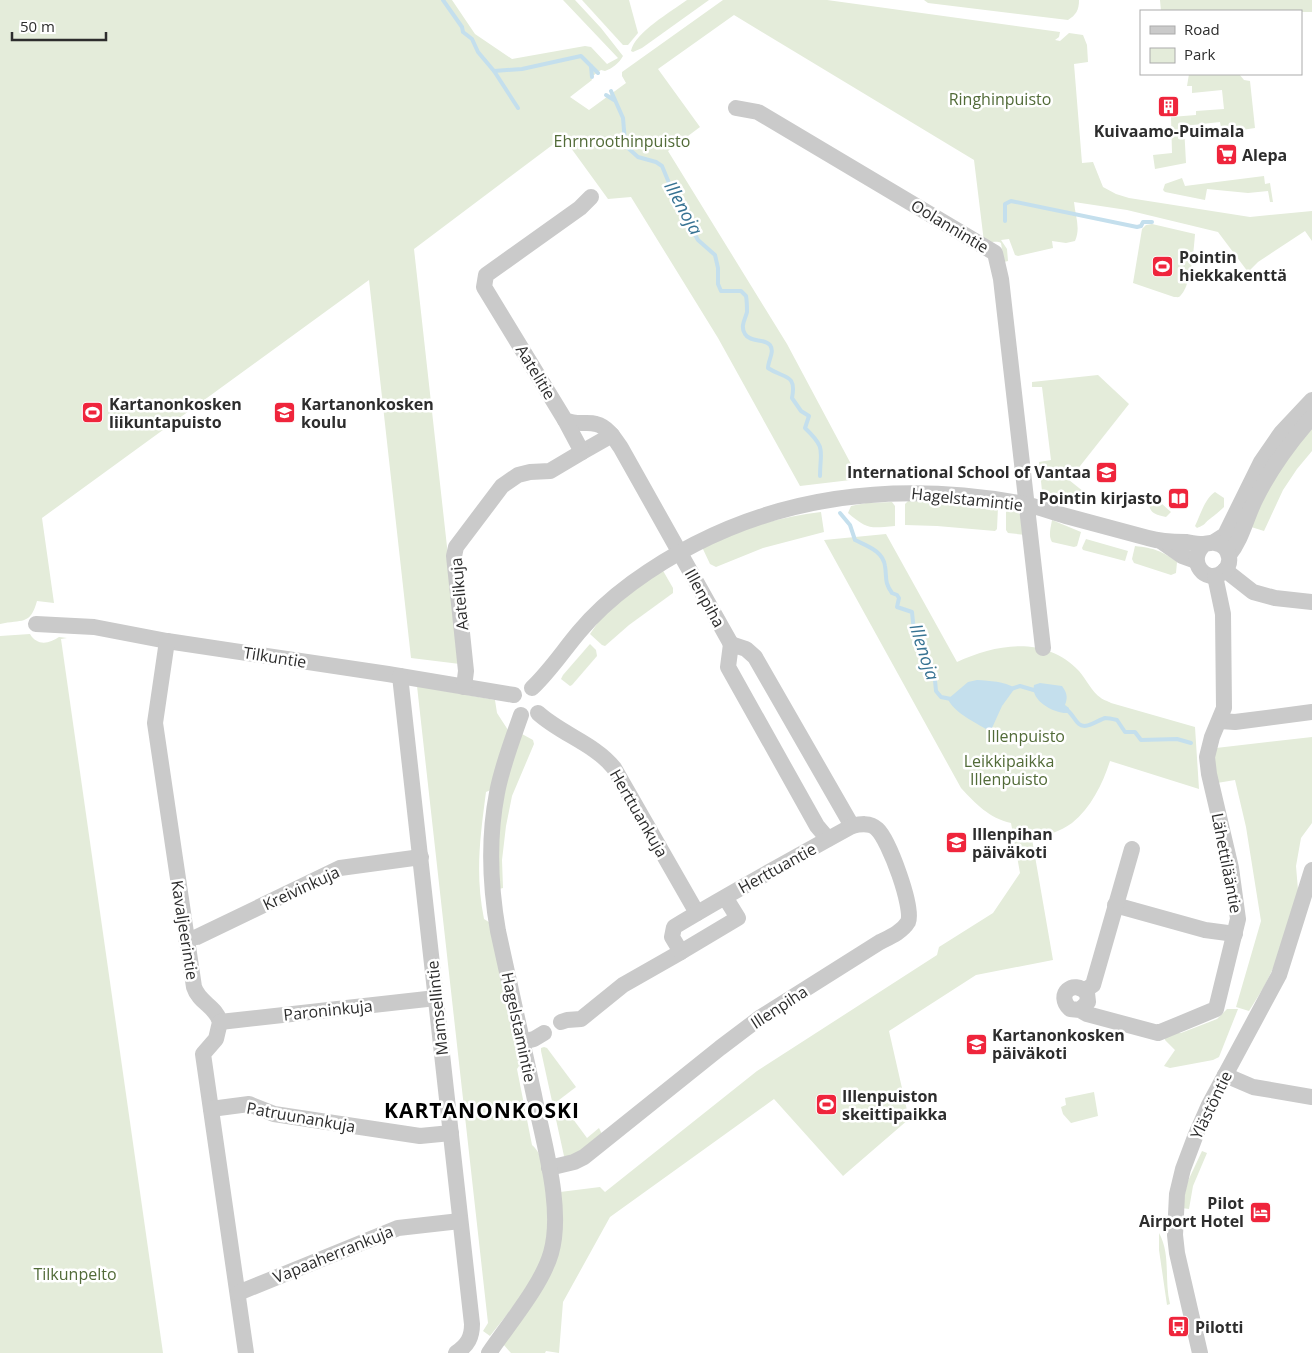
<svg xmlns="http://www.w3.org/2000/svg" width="1312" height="1353" font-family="'Open Sans',sans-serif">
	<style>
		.green { fill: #e4ecda }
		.water { fill: #c4dfed }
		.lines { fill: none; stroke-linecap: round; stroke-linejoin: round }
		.stream { stroke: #c4dfed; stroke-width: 4 }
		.minor { stroke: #cacaca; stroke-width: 16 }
		.labels { text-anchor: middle; stroke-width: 5; stroke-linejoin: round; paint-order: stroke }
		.park-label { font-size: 16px; fill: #526b38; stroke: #fff }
		.poi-label { font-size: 16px; font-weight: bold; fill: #2d2d2d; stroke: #fff; text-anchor: start }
		.street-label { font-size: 16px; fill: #2d2d2d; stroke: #fff }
		.water-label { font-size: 18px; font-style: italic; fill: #377393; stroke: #fff }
		.district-label { font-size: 21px; font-weight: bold; letter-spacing: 1px; fill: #000; stroke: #fff }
	</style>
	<rect width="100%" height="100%" fill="#fff"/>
	<g class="green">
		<path d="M0,0H452L475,34L512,59L585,46L591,47L607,64L618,58L563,0H575L601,28L623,56C619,63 613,68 605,71L601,70L594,75H590L592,80L570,97L589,110L626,83L622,76V72L723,0H827L1060,32L1059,37L1055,40L1060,41L1069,33L1083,35L1087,45L1088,62L1074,64L1082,163L1093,162L1103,187L1116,194L1129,198L1250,217L1312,211V241L1305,231L1258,262L1248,272L1218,232L1127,210L1074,202C1075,215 1081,228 1075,241L1066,243L1052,241L1053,248L1018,256L1015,255L1009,239L1001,240L1007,249L1008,261L1004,262L1001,243C995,240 990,244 984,242L974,160L734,15L658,69L700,127L668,151L787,344L859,479L800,486L718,338L631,197L608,199L563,137L414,249L460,664L411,658L369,280L42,518L54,603L37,601C30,626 22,619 0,624Z"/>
		<path d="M582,0H629L638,33L628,45H623Z"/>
		<path d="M687,0H709L642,48L633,52L631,51C635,32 671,12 687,0Z"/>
		<path d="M924,0H1079C1079,10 1076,15 1068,20L928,3Z"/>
		<path d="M1160,0H1312V12L1161,11Z"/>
		<path d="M1189,74H1239L1244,80L1250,81L1255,128L1222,133L1220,122L1184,126L1186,163L1155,169L1153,155L1172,153L1171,117L1196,115V111L1224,109L1222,90L1192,93V86H1187Z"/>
		<path d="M1264,176L1265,184L1270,183L1273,202H1270L1268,191L1248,193L1207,189L1205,200L1165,192L1163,190L1165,184L1182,178L1185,186Z"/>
		<path d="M1152,224L1195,234C1194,248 1191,285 1181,295C1179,298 1178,297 1174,297L1133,283L1142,229L1146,225Z"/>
		<path d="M1098,375L1129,404L1069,480L1089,496L1086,503L1042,491L1039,462L1051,460L1042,387H1032V382Z"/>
		<path d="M1312,424V451L1297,469L1283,490L1264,531L1248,526L1263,492Z"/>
		<path d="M1215,492L1224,498V507C1220,511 1216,514 1211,518C1204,523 1207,524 1197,528L1195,526C1200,516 1205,498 1215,492Z"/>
		<path d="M1152,495L1171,512L1166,517C1152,514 1148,512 1149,496Z"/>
		<path d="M910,499H930L998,507L997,529L995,531L937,526L905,525V504Z"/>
		<path d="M892,502L895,506V526C870,528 868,530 848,513L851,506L866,503Z"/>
		<path d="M1006,508L1015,510L1022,516L1026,535L1008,533L1006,530Z"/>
		<path d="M821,512L824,532L763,548L716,567L710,564L702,547C739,528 780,517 821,512Z"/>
		<path d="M1052,520L1081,532L1077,546L1074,547L1052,542C1048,536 1051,526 1052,520Z"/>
		<path d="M886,534L957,662C996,644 1045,635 1079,671C1086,679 1092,692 1101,698C1103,700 1108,701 1111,703L1195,727L1199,789L1110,761C1103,783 1091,808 1072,823C1060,832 1046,835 1032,839L1053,960L976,975L889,1031L909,1119L843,1176L774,1099L610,1217L563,1302L559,1353L546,1351L545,1353H511L503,1344L549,1277L560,1192L600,1187L605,1192L757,1071L937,955L939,947L993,913L1020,873L1011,823C989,818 976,804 961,788L824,540Z"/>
		<path d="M1086,539L1128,551L1125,561L1083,550L1082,548Z"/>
		<path d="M1135,546C1154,548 1162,551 1177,562L1176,573L1171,575L1134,563L1132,559Z"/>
		<path d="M662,569L673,588V593L629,625L605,646L602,645L590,634L603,615Z"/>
		<path d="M30,634C37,646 49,644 59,637L67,638L61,639L163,1353H0V636Z"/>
		<path d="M590,644L596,650L597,656L572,685L570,686L561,679L563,675Z"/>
		<path d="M417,686L495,700L497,713L508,730L493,789L486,792C480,838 475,874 484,919L492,924L521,1063L517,1069L532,1145C543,1154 543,1169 545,1183C547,1203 552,1225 548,1245C541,1276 509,1311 490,1336L483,1331L488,1323Z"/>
		<path d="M522,734L533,740L534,744L512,796L506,826L502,860L503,888L499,889C497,849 499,809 509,770C512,758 518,746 522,734Z"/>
		<path d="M1312,737V823L1301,838L1296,866L1298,890L1277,960L1264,987L1249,1011L1236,1007L1261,921L1246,827L1235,780L1217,783L1213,757L1216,748Z"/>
		<path d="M1227,1009H1238L1219,1057L1213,1060L1170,1068L1164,1066L1175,1050L1165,1040L1164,1036L1173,1033H1181L1217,1019Z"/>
		<path d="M544,1047L547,1048L576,1087L559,1100L587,1138L599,1128L602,1134L573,1156H564L541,1051V1048Z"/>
		<path d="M1094,1092L1098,1116L1071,1123L1063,1114L1061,1107L1066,1105L1065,1098Z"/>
		<path d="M1202,1151L1207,1153L1193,1186L1189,1209L1182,1208L1187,1183Z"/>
		<path d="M1159,1233C1171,1254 1164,1280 1170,1304L1167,1305L1159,1250Z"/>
	</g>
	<g class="water">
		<path d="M977,680C990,681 1004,681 1015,688L1002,706L992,728L988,730C976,723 953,712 948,699L968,682Z"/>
		<path d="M1040,683L1062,686C1067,693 1068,697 1065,705L1069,708L1068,713C1055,714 1030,701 1034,685Z"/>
	</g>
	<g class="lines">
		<g class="stream">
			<path d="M443,0L462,27L463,32L472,39L478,52L494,71L522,69L581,56L598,73"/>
			<path d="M591,66L592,77"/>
			<path d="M494,71L518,108"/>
			<path d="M611,91L623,118L625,142L628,148L638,157L656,162L662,166L674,195L688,211L694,233L698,240L715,255L718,268V284L721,291H741L746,296C747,301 747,306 747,312C745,320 740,326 745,334C750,343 764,338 770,345C775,352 768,360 768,368C784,379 797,373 792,398L801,411L809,416L805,428C827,449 820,450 820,476"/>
			<path d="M606,95L614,100"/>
			<path d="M1005,221V204L1011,201L1137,227L1141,226L1143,222H1152"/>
			<path d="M840,513L850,525L855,540C867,546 883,551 885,566C887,578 884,582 892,593L897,595L899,598L897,607L912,612L914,632L921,649L934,670L936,691L941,697L951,699"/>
			<path d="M1011,689L1020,686L1037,691"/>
			<path d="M1066,709C1072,713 1074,720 1079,724C1086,730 1098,720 1105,718C1109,718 1113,719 1117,720L1125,732H1135L1141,740L1177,739L1191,743"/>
		</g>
		<g class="minor">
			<path d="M736,108L758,112L995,253L1001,279L1043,648"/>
			<path d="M591,197L580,208L486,275L484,287L565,420C578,426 586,421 596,424C608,427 615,439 621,448L731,644"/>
			<path d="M582,452L612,435"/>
			<path d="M1162,542L1182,556L1196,561"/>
			<path d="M1214,542L1225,535L1261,462L1281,433L1312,400"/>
			<path d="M1229,555C1242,539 1246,518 1255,500C1270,469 1289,443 1312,417"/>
			<path d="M1225,570L1253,592L1275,598L1312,602"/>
			<path d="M36,624L94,627L167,641L388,674L514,695"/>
			<path d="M167,641L155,723L194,987C199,1003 216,1006 220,1022L216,1039L203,1054L246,1353"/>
			<path d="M400,676L472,1324C472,1337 468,1345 456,1353"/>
			<path d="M464,687L466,671L454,556L456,547L502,486L518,475L530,472L550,471L582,452L565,420"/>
			<path d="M532,688C550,671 563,651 579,632C594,614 613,597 632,583C750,497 883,478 1025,504C1039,507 1052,512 1066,516C1093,523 1121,531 1148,538C1161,542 1173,542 1186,542C1192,543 1197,544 1203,544C1207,544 1211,542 1215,543C1223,544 1228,550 1229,557C1230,563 1228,568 1223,572C1206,586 1185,560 1205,544"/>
			<path d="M538,713C561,734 595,744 614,768L697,913"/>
			<path d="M1220,721L1235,722L1312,712"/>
			<path d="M828,839L817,826L728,667L731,644L746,649L755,657L852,826"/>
			<path d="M1115,905L1205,930L1235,934"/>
			<path d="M186,939L197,937L340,868L421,857"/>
			<path d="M1085,990L1093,985L1132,849"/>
			<path d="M1080,1010L1088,1002L1087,993C1073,978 1055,995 1070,1009L1080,1010L1087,1014L1158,1033L1216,1009L1238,919L1231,868L1209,774L1207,757L1212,737L1224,708L1223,614L1215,576"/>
			<path d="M220,1022L436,998"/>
			<path d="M561,1022L567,1020L581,1019L623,985L681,952"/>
			<path d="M522,1042L534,1039L544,1033"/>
			<path d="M1225,1075L1253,1087L1312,1097"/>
			<path d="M211,1109L249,1104L274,1114L420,1136L451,1133"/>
			<path d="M549,1168L574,1162L584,1157L720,1048L761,1017L880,942C890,937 902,932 908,922C914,908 889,840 877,829C870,822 860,824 852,826C792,859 732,892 674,927L672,937L681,952L738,918L725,897"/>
			<path d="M238,1293L398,1228L460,1221"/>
			<path d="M489,1353C508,1325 542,1285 551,1253C564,1208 543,1141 534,1095C522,1041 510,986 498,931C490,885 488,839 497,793C502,766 512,741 521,715"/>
			<path d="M1200,1353L1177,1253L1175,1235L1177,1194L1183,1169L1195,1137L1209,1105L1279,975L1312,870"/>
		</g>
	</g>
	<defs>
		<symbol id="building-square" viewBox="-11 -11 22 22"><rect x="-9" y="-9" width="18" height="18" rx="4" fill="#ef253c" stroke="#fff"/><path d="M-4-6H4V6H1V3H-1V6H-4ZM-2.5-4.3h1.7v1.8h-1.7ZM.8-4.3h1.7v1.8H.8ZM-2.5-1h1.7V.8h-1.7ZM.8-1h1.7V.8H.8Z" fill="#fff"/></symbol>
		<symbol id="supermarket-square" viewBox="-11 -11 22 22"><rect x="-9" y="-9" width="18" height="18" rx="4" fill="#ef253c" stroke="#fff"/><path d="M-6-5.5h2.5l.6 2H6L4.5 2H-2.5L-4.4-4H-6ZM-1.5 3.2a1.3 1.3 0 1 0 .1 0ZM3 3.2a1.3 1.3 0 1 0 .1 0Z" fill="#fff"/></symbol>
		<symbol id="stadium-square" viewBox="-11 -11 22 22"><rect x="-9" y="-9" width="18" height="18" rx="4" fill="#ef253c" stroke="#fff"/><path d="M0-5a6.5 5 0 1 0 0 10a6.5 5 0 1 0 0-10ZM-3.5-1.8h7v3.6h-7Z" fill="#fff"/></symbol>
		<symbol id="school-square" viewBox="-11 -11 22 22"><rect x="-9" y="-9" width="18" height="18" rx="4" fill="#ef253c" stroke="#fff"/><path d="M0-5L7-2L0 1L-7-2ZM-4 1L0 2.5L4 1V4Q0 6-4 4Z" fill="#fff"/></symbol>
		<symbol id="library-square" viewBox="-11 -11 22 22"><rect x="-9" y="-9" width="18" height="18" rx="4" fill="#ef253c" stroke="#fff"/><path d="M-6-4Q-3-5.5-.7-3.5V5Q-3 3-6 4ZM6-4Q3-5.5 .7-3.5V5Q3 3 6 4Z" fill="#fff"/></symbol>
		<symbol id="hotel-square" viewBox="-11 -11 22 22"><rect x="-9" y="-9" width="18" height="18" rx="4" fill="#ef253c" stroke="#fff"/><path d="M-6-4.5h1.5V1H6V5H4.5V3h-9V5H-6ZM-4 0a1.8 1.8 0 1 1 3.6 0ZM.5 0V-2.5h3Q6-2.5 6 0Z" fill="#fff"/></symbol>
		<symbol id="bus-square" viewBox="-11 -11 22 22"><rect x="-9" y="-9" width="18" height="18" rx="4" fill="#ef253c" stroke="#fff"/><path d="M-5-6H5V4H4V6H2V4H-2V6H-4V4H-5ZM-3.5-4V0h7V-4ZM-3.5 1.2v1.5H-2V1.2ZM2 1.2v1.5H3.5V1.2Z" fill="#fff"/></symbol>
	</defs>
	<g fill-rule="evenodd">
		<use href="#building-square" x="1156" y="94" width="25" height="25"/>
		<use href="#supermarket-square" x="1214" y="142" width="25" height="25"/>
		<use href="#stadium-square" x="1150" y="254" width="25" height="25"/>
		<use href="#stadium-square" x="80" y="400" width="25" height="25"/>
		<use href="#school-square" x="272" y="400" width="25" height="25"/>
		<use href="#school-square" x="1094" y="460" width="25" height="25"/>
		<use href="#library-square" x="1166" y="486" width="25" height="25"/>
		<use href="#school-square" x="944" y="830" width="25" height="25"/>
		<use href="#school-square" x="964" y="1032" width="25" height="25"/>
		<use href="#stadium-square" x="814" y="1092" width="25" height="25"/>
		<use href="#hotel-square" x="1248" y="1200" width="25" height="25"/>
		<use href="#bus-square" x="1166" y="1314" width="25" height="25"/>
	</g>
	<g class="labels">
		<g class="park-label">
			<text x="1000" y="105">Ringhinpuisto</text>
			<text x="622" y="147">Ehrnroothinpuisto</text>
			<text x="1026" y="742">Illenpuisto</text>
			<text x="1009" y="767">Leikkipaikka<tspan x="1009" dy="18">Illenpuisto</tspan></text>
			<text x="75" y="1280">Tilkunpelto</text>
		</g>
		<g class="poi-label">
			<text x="1169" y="137" text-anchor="middle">Kuivaamo-Puimala</text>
			<text x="1242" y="161">Alepa</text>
			<text x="1179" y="263">Pointin<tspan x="1179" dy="18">hiekkakenttä</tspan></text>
			<text x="109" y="410">Kartanonkosken<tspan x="109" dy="18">liikuntapuisto</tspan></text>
			<text x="301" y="410">Kartanonkosken<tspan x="301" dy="18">koulu</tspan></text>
			<text x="1091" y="478" text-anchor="end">International School of Vantaa</text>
			<text x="1162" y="504" text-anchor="end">Pointin kirjasto</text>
			<text x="972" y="840">Illenpihan<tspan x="972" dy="18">päiväkoti</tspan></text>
			<text x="992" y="1041">Kartanonkosken<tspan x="992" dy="18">päiväkoti</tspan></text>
			<text x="842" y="1102">Illenpuiston<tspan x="842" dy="18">skeittipaikka</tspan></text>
			<text x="1244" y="1209" text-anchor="end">Pilot<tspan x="1244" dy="18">Airport Hotel</tspan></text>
			<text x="1195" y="1333">Pilotti</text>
		</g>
		<g class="street-label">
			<text transform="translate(950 226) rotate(31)" y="6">Oolannintie</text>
			<text transform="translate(536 372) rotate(59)" y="6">Aatelitie</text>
			<text transform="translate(967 499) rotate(6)" y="6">Hagelstamintie</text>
			<text transform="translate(459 594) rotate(-95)" y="6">Aatelikuja</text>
			<text transform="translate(705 598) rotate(61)" y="6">Illenpiha</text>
			<text transform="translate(275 657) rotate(9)" y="6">Tilkuntie</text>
			<text transform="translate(639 813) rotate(60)" y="6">Herttuankuja</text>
			<text transform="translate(1227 863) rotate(79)" y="6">Lähettilääntie</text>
			<text transform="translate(777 868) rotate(-29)" y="6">Herttuantie</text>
			<text transform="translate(301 888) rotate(-25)" y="6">Kreivinkuja</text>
			<text transform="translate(185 930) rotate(81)" y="6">Kavaljeerintie</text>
			<text transform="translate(779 1007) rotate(-33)" y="6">Illenpiha</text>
			<text transform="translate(437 1008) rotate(-96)" y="6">Mamsellintie</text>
			<text transform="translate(328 1010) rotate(-6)" y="6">Paroninkuja</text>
			<text transform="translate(519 1027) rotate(78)" y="6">Hagelstamintie</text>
			<text transform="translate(1211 1105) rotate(-64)" y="6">Ylästöntie</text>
			<text transform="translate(301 1117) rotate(10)" y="6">Patruunankuja</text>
			<text transform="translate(333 1254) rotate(-22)" y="6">Vapaaherrankuja</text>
		</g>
		<g class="water-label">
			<text transform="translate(683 208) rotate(61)" y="6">Illenoja</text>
			<text transform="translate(924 652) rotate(72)" y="6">Illenoja</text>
		</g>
		<g class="district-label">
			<text x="482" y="1118">KARTANONKOSKI</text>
		</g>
	</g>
	<rect x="1140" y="10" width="162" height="65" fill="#ffffff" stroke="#ababab"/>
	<rect x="1150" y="26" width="25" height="8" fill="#cacaca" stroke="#ababab"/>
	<text x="1184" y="35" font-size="15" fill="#2d2d2d">Road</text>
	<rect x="1150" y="48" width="25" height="15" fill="#e4ecda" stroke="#ababab"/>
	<text x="1184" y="60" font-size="15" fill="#2d2d2d">Park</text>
	<path d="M12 32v8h94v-8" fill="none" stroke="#2d2d2d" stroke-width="2.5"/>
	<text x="20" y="32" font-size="15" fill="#2d2d2d" stroke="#ffffff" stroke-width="4" paint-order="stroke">50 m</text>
</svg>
